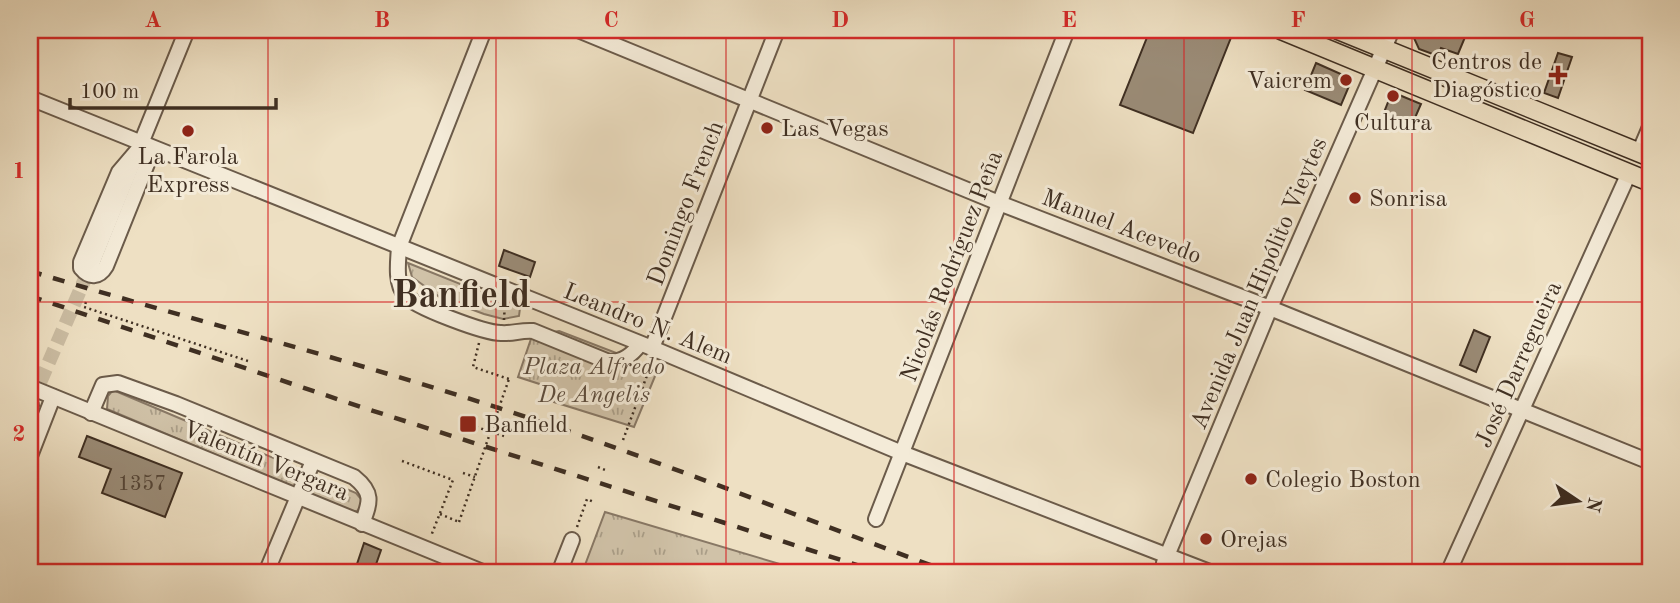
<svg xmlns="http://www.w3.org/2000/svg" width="1680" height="603" font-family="'Old Standard TT',serif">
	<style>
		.grass { fill: url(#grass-tufts); stroke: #887865; stroke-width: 2 }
		.building { fill: #9a8b76; stroke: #3f2f22; stroke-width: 2 }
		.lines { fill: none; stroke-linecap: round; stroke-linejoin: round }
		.minor-tunnel { stroke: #cbbda3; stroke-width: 14; stroke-dasharray: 14 7; stroke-linecap: butt }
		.minor-casing { stroke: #6b5b4a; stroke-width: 18 }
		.major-casing { stroke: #3f2f22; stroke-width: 21 }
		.path { stroke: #3f2f22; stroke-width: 2.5; stroke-dasharray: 2 3.5; stroke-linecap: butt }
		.minor { stroke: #f4ebd8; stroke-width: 14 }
		.major { stroke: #eee0c3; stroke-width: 18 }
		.rail { stroke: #3f2f22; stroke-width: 4.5; stroke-dasharray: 12 12; stroke-linecap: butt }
		.path-bridge { stroke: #3f2f22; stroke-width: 2.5; stroke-dasharray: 2 3.5; stroke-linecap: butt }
		.grid { fill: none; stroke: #d62828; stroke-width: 2; stroke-opacity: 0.55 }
		.poi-dot { fill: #8f2418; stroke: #f4ebd8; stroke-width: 2.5 }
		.labels { text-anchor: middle; stroke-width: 6; stroke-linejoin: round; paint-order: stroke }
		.number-label { font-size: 21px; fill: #564637 }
		.poi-label { font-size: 24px; fill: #3f2f22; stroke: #f4ebd8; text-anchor: start }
		.street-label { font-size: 24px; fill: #3f2f22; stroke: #f4ebd8 }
		.park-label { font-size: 24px; font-style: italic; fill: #5c4c3d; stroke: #f4ebd8 }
		.town-label { font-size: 38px; font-weight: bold; fill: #3f2f22; stroke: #f4ebd8 }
		.neatline { fill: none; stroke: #d62828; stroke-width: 2.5 }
		.grid-label { font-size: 23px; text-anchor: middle; font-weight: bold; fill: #d62828 }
	</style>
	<defs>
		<pattern id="grass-tufts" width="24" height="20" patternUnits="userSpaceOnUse" patternTransform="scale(1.75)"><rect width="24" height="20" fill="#d0c2a8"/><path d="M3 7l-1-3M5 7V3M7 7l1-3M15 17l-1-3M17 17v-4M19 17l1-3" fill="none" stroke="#aa9e88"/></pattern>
	</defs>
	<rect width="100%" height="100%" fill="#eee0c3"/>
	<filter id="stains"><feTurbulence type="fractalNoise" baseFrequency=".00286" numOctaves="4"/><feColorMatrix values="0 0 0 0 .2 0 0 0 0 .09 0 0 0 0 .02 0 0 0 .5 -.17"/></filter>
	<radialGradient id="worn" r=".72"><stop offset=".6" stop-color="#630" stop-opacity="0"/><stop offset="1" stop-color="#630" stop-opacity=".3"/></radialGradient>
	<g class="grass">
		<path d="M408,263L520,308L519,316L503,319L484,314L441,298L412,277Z"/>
		<path d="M559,331L658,369L634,427L554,402L558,390L518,377L532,336Z"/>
		<path d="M113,390L356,493L361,499V506L357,511L352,512L107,409L108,396Z"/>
		<path d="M605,512L810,573H582Z"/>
	</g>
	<g class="building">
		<path d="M1150,30H1234L1193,133L1120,105Z"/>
		<path d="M1417,30H1441L1450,33L1451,30H1468L1458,54L1441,48L1438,56L1419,49L1414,38Z"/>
		<path d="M1558,53L1572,57L1558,98L1544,93Z"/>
		<path d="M1316,63L1352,79L1341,105L1305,90Z"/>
		<path d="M1392,92L1421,104L1411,127L1383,115Z"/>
		<path d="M504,250L535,262L530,277L499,266Z"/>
		<path d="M1474,330L1490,337L1476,372L1460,365Z"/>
		<path d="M87,436L182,473L165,517L102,493L111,469L79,457Z"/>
		<path d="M364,543L381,550L373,573H354Z"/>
	</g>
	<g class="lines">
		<path class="minor-tunnel" d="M32,401L91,265"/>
		<defs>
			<g id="minor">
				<path d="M484,30L399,247C398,262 395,283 405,295C414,307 485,333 501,333C512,334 521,330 533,331L609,362C623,362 632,355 640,344"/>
				<path d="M578,30L999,203L1270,308L1650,462"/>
				<path d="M30,98L652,348L902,453L1212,573"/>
				<path d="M142,145L119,172L81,262V268C89,278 99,278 106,266L153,149"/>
				<path d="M1639,153L1650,127"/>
				<path d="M92,264L187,30"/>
				<path d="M652,348L777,30"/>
				<path d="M30,387L485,573"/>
				<path d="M30,407L31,405"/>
				<path d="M91,413L103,385L118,383L176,404L354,477C374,493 370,502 362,524"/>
				<path d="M30,456L53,397"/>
				<path d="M876,519L1067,30"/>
				<path d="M1164,563L1270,308L1392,30"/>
				<path d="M266,573L313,461"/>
				<path d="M559,573L572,540"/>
				<path d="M1448,573L1629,173"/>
			</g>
			<g id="major">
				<path d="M1281,30L1650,182"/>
				<path d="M1338,30L1650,157"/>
			</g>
		</defs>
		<use href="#minor" class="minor-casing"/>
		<use href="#major" class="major-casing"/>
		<g class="path">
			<path d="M86,302L84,307L248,361"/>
			<path d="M504,320L505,302"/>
			<path d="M479,343L473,367L509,379"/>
			<path d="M476,427L504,436"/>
			<path d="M623,440L652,362"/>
			<path d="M402,461L453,480L431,536"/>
			<path d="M598,467L605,470"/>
			<path d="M463,473L475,477"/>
			<path d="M440,514L459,522"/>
			<path d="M577,527L587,499L594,502"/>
		</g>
		<use href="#minor" class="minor"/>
		<use href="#major" class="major"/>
		<g class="rail">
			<path d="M30,271C180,317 333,355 483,403C641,453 796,516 952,573"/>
			<path d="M30,296L361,407L882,573"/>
		</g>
		<path class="path-bridge" d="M459,522L509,379"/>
	</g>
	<path class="grid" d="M268,30V573M496,30V573M726,30V573M954,30V573M1184,30V573M1412,30V573M30,302H1650"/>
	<g class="poi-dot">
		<path d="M1554.5 64.5h7v7h7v7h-7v7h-7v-7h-7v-7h7z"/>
		<circle cx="1346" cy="80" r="7"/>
		<circle cx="1393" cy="96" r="7"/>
		<circle cx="767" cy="128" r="7"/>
		<circle cx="188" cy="131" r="7"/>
		<circle cx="1355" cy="198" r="7"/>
		<rect x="459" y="415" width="18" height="18" rx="3.5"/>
		<circle cx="1251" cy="479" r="7"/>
		<circle cx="1206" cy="539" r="7"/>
	</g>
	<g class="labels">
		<g class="number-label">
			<text x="142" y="490">1357</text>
		</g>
		<g class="poi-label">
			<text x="1542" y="69" text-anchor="end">Centros de<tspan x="1542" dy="28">Diagóstico</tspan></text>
			<text x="1332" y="88" text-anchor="end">Vaicrem</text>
			<text x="1393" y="130" text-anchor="middle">Cultura</text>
			<text x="781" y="136">Las Vegas</text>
			<text x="188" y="164" text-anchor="middle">La Farola<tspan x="188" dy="28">Express</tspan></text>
			<text x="1369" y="206">Sonrisa</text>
			<text x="484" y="432">Banfield</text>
			<text x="1265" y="487">Colegio Boston</text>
			<text x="1220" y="547">Orejas</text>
		</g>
		<g class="street-label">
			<text transform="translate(685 203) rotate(-69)" y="8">Domingo French</text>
			<text transform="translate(1122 226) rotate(21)" y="8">Manuel Acevedo</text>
			<text transform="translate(951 266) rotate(-69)" y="8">Nicolás Rodríguez Peña</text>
			<text transform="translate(1258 283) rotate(-67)" y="8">Avenida Juan Hipólito Vieytes</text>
			<text transform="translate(648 323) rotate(22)" y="8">Leandro N. Alem</text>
			<text transform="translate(1518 364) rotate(-66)" y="8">José Darregueira</text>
			<text transform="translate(266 460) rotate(22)" y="8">Valentín Vergara</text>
		</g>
		<g class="park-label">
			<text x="594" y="374">Plaza Alfredo<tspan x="594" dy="28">De Angelis</tspan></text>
		</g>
		<g class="town-label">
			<text x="461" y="307">Banfield</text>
		</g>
	</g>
	<rect width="1680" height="603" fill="none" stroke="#eee0c3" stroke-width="77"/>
	<g transform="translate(1578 501) rotate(103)" stroke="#f4ebd8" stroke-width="5" paint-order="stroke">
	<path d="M0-5L12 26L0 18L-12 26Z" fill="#3f2f22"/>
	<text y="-10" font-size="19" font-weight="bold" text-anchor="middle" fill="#3f2f22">N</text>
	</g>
	<path d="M70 98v10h206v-10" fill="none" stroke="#3f2f22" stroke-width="3.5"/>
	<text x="80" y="98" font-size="21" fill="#3f2f22" stroke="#f4ebd8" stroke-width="5" paint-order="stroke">100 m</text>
	<rect x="38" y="38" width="1604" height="526" class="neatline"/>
	<g class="grid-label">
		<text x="153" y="27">A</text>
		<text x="382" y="27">B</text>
		<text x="611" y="27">C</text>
		<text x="840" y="27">D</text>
		<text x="1069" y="27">E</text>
		<text x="1298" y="27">F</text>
		<text x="1527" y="27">G</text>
		<text x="19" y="178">1</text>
		<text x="19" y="441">2</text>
	</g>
	<rect width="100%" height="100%" filter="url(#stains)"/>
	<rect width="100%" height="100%" fill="url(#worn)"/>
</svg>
